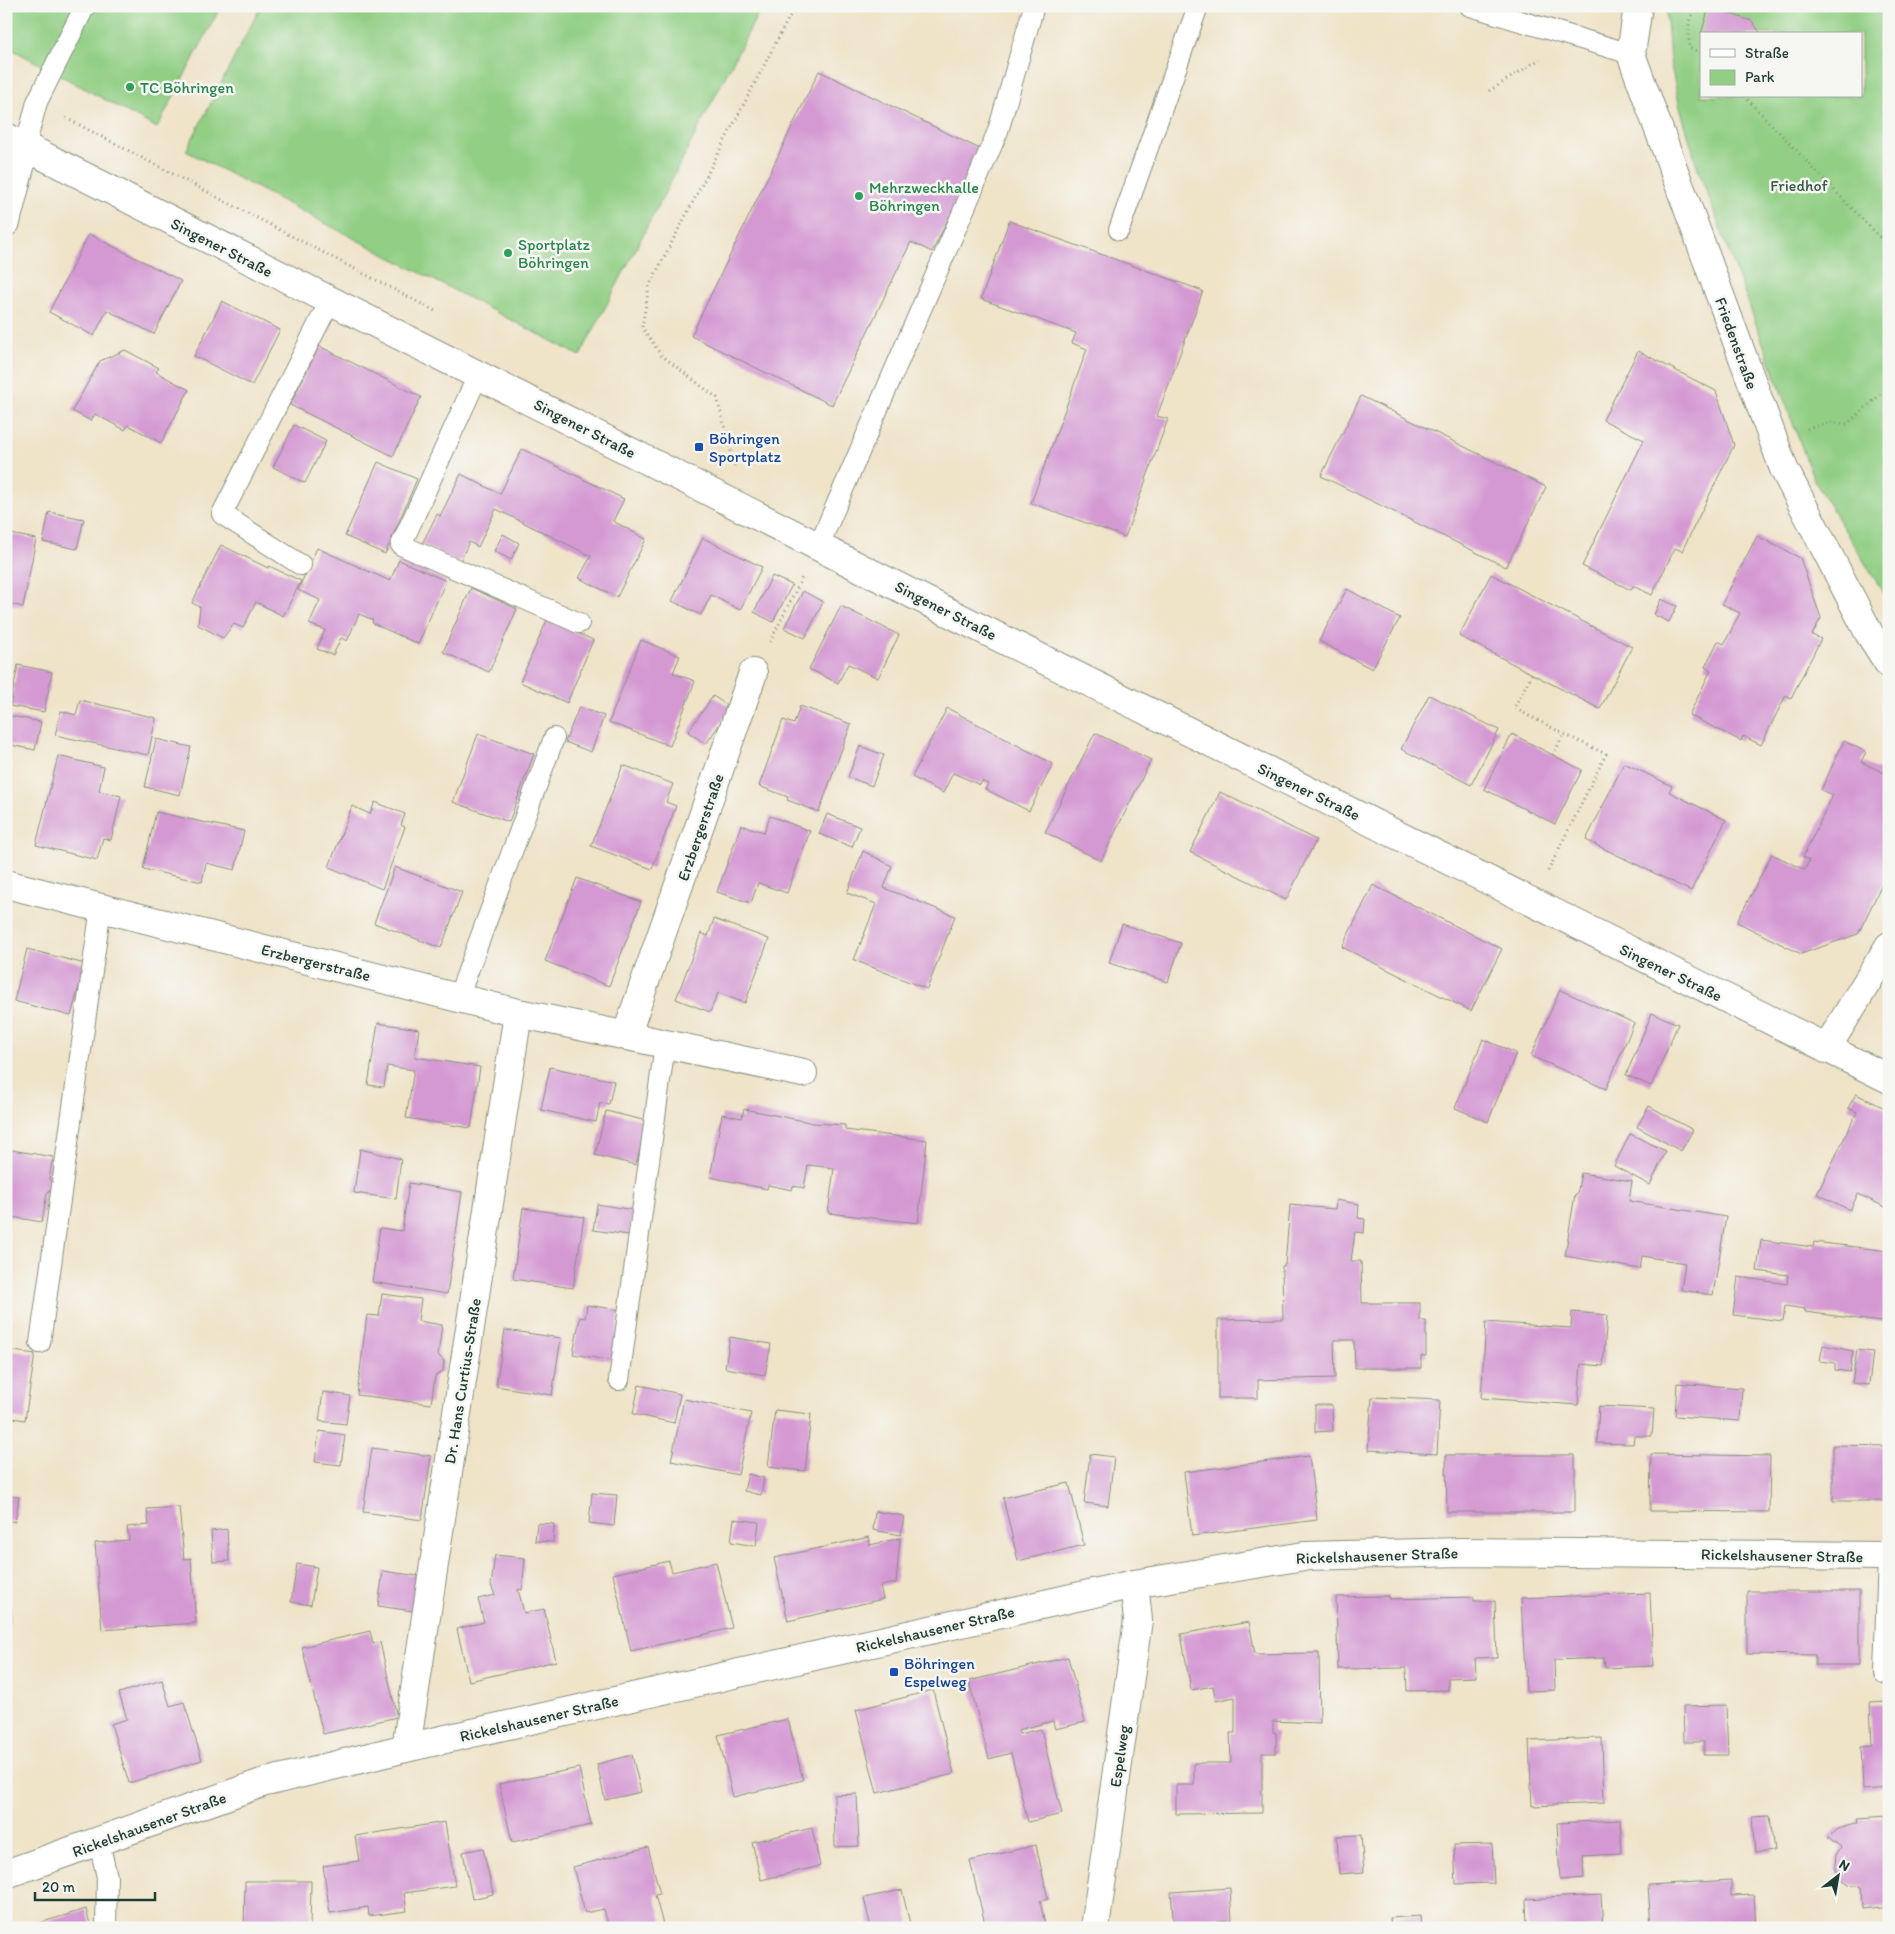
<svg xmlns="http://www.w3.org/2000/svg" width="1895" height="1934" font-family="Itim,sans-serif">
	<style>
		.green { fill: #92cf85; stroke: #58865c; fill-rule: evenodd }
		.building { fill: #d499d3 }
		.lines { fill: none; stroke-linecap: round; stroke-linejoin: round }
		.service-casing { stroke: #87907e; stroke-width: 22 }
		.minor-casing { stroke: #87907e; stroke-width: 30 }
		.tertiary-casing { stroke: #87907e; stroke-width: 30 }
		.path { stroke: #87907e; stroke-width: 3; stroke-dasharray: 1 4; stroke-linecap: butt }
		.service { stroke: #fff; stroke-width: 20 }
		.minor { stroke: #fff; stroke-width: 28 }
		.tertiary { stroke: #fff; stroke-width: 28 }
		.leisure-dot { fill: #2e9e5b; stroke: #f6f6f2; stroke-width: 2 }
		.transit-dot { fill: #1a4fb4; stroke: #f6f6f2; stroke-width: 2 }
		.labels { text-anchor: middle; stroke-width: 5; stroke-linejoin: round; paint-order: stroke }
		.leisure-label { font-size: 16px; fill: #27864d; stroke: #f6f6f2; text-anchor: start }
		.park-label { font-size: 16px; fill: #365a44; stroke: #f6f6f2 }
		.street-label { font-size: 16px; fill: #1f3d34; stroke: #f6f6f2 }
		.transit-label { font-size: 16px; fill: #164399; stroke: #f6f6f2; text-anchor: start }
	</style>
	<rect width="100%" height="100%" fill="#f6f6f2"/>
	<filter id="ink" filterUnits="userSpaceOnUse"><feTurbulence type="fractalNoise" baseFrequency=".02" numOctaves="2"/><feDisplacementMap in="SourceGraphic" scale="10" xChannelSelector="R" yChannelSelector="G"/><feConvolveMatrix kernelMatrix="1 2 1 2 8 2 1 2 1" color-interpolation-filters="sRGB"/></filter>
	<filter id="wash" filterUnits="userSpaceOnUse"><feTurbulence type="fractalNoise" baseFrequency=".0096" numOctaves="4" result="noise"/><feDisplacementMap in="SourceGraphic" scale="20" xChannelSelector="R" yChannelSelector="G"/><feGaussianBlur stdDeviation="1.12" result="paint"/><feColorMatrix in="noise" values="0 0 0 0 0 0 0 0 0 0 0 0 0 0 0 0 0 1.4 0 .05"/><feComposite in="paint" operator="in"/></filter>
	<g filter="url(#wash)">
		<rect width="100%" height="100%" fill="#efe3c8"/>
		<g class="green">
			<path d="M6,6H221L157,128L6,46Z"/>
			<path d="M261,6H762L580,356L186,151Z"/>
			<path d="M1666,6H1889V602L1814,480L1696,163L1679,103L1670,61ZM1701,34H1861V96H1701Z"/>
		</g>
		<g id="blocks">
			<g class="building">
				<path d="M1709,7L1752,21L1761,34H1701Z"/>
				<path d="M819,71L982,150L932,252L911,242L832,405L691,336Z"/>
				<path d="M1009,221L1203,291L1157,416L1168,419L1125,537L1031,503L1087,349L1072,343L1076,333L981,299Z"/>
				<path d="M89,234L181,281L154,334L107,310L94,336L49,312Z"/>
				<path d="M222,301L280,330L252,385L194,356Z"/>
				<path d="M319,346L421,397L393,456L290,405Z"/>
				<path d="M125,350L159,368L156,372L189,390L161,443L128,425L125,430L95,414L91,421L72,411L100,361Z"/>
				<path d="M1638,351L1716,391L1734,445L1682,551L1675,548L1652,595L1633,586L1631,590L1582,566L1644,440L1603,420Z"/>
				<path d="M1361,396L1546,487L1506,567L1321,476Z"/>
				<path d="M294,425L326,441L305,483L273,467Z"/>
				<path d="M522,449L624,499L613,521L646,539L617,597L579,578L591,556L496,509L478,547L469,542L459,563L422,544L437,514L440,516L461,474L500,494Z"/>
				<path d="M378,462L417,479L385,554L345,536Z"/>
				<path d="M49,512L84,519L77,549L43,542Z"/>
				<path d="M6,533L36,539L23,607L6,603Z"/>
				<path d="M503,534L519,543L511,560L494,551Z"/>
				<path d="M1757,536L1800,558L1821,618L1812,635L1821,639L1791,698L1786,695L1761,745L1743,736L1741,741L1689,715L1711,670L1705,667L1718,641L1724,644L1740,613L1722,604Z"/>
				<path d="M703,538L762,567L740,610L711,595L701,615L672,601Z"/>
				<path d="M221,545L268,568L269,566L301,581L283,616L256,602L243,628L234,624L223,638L198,625L200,607L192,603Z"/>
				<path d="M317,548L390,581L399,560L446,581L418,644L372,623L373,620L359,614L347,641L341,638L333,655L317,649L325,630L309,624L320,600L298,590Z"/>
				<path d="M1491,574L1632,647L1600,709L1459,636Z"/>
				<path d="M772,576L792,585L773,622L754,612Z"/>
				<path d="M471,588L517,609L489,672L443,652Z"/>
				<path d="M1347,589L1400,618L1372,669L1319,641Z"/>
				<path d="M803,591L823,602L805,638L784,628Z"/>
				<path d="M1661,599L1677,606L1669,622L1654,615Z"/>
				<path d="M841,606L899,635L878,678L848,664L838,683L809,669Z"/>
				<path d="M547,620L593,640L567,703L520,682Z"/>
				<path d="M641,640L680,656L673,673L695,681L670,746L609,722Z"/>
				<path d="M18,665L52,672L44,712L10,706Z"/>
				<path d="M1429,695L1499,730L1471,785L1401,749Z"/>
				<path d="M713,696L731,708L706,744L688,732Z"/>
				<path d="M80,700L156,718L148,755L55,735L61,711L76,715Z"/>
				<path d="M800,706L851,724L819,812L787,800L788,797L759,786L783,720L794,724Z"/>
				<path d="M579,707L604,716L591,752L565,742Z"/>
				<path d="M947,708L1053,764L1029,811L985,789L988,784L982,781L980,785L953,773L943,793L912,777Z"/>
				<path d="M11,716L41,722L35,750L6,744Z"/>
				<path d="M1095,733L1151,760L1101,861L1045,832Z"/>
				<path d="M478,734L534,754L509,822L453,802Z"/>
				<path d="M1512,734L1582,770L1555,824L1484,789Z"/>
				<path d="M156,739L191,747L180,795L145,787Z"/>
				<path d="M1844,741L1866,752L1861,762L1889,775V870L1858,934L1801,954L1737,922L1772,854L1805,870L1809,860L1803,857L1833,795L1821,790Z"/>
				<path d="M860,746L884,755L872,786L848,777Z"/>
				<path d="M58,756L104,767L99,791L121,796L111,840L103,838L97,860L36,845Z"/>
				<path d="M1624,763L1672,786L1669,792L1726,820L1691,891L1586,840Z"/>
				<path d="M623,765L673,784L666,802L676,806L652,869L591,846Z"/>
				<path d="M1220,792L1316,840L1286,900L1190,852Z"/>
				<path d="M375,802L405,814L401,825L405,827L382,889L329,867L352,806L370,814Z"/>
				<path d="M156,812L244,831L235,870L206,863L202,882L143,869Z"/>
				<path d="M827,814L860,827L852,847L819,834Z"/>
				<path d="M770,816L810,831L787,893L758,883L751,903L717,892L741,825L764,832Z"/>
				<path d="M863,851L892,866L884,888L955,916L927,989L854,960L876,904L847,893Z"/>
				<path d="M395,867L462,892L441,948L374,923Z"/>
				<path d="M577,878L641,902L609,986L545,961Z"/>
				<path d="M1373,885L1502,949L1471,1011L1342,947Z"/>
				<path d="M714,919L769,939L745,1003L718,993L710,1012L676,999L701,933L708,936Z"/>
				<path d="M1122,924L1181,943L1168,982L1109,963Z"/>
				<path d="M27,949L85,964L71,1016L14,1001Z"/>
				<path d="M1560,990L1634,1023L1606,1089L1531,1056Z"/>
				<path d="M1652,1013L1678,1024L1651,1086L1626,1075Z"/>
				<path d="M378,1023L419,1029L415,1057L480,1067L471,1128L406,1118L414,1070L387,1066L384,1087L368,1085Z"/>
				<path d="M1483,1039L1516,1053L1488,1122L1455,1108Z"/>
				<path d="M550,1067L614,1081L609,1104L600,1103L596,1122L541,1110Z"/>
				<path d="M1856,1094L1889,1110L1887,1208L1858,1194L1850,1210L1817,1194L1857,1112L1848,1108Z"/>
				<path d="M1649,1106L1693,1130L1681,1151L1637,1127Z"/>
				<path d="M744,1109L814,1123L845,1125V1130L927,1140L918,1223L828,1213L834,1168L808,1165L804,1188L793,1186L792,1190L768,1185L767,1189L710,1177L722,1114L742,1118Z"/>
				<path d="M606,1111L647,1121L636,1165L595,1155Z"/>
				<path d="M1630,1134L1666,1151L1650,1185L1614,1166Z"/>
				<path d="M6,1149L53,1157L49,1179L55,1186L47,1193L42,1222L6,1216Z"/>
				<path d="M360,1149L401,1159L396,1199L354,1193Z"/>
				<path d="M1581,1173L1632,1181L1629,1201L1726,1217L1713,1295L1681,1290L1685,1263L1642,1256L1640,1269L1565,1256L1575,1194L1577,1195Z"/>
				<path d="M409,1183L462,1192L447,1294L372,1282L380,1228L402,1231Z"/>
				<path d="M1336,1200L1359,1204L1358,1218L1365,1219L1364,1233L1355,1232L1351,1261H1361L1362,1303H1420V1321H1426V1356H1421V1368H1355L1354,1340H1334L1335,1378L1258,1380V1398H1218V1320L1283,1319L1282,1266L1285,1265L1290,1205L1335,1209Z"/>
				<path d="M597,1204L633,1210L629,1235L593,1230Z"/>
				<path d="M523,1208L584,1217L573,1288L513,1279Z"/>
				<path d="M1761,1240L1813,1247L1814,1242L1889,1251V1323L1805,1312V1309L1785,1306L1783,1321L1733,1315L1738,1277L1787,1284L1788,1275L1757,1271Z"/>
				<path d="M382,1294L421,1299L418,1321L442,1325L438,1355L444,1361L443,1371L435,1376L431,1404L357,1395L367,1315L379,1316Z"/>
				<path d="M587,1305L620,1310L613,1361L573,1354L580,1317L585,1318Z"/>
				<path d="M1572,1312L1607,1315L1603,1366L1581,1364L1578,1405L1481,1398L1486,1322L1571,1328Z"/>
				<path d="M505,1330L561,1338L552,1395L496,1386Z"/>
				<path d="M730,1337L771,1344L765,1375L725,1368Z"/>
				<path d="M1823,1345L1853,1351L1850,1372L1835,1370V1363L1820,1361Z"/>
				<path d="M6,1350L35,1354L25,1420L6,1417Z"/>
				<path d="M1857,1350L1873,1352L1869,1385L1852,1383Z"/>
				<path d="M1677,1383L1742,1388L1740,1421L1675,1416Z"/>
				<path d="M639,1385L680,1394L674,1423L633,1414Z"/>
				<path d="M323,1392L350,1396L346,1424L319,1421Z"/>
				<path d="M1372,1397L1440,1400L1437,1454L1368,1450Z"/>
				<path d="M684,1399L751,1413L738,1475L671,1461Z"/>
				<path d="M1315,1405H1332L1333,1431L1315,1432Z"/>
				<path d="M1599,1406L1654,1409L1652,1436H1634L1633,1444L1597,1443Z"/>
				<path d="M775,1410L811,1414L805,1471L768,1467Z"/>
				<path d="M319,1431L345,1435L341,1465L315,1462Z"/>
				<path d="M1833,1445L1889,1446V1501H1833Z"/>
				<path d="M372,1448L431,1456L422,1520L363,1512Z"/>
				<path d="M1090,1454L1114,1457L1108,1506L1084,1503Z"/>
				<path d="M1651,1454L1770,1456L1769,1512L1650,1511Z"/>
				<path d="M1446,1455H1575V1512H1447Z"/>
				<path d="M1309,1456L1317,1520L1192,1536L1184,1472Z"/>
				<path d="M748,1474L764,1478L761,1495L744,1491Z"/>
				<path d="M1069,1483L1084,1545L1018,1561L1003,1498Z"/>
				<path d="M592,1493L617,1495L614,1526L589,1523Z"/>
				<path d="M6,1495L19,1497L15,1522L6,1520Z"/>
				<path d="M179,1507L184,1559L191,1558L196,1623L102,1630L95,1543L129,1540L127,1527L149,1525L147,1509Z"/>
				<path d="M875,1511L904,1516L901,1535L873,1530Z"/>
				<path d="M734,1519L759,1522L756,1546L731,1542Z"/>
				<path d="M537,1523L554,1524L553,1542L535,1541Z"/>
				<path d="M227,1529L229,1561L213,1562L211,1531Z"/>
				<path d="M869,1537L870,1545L900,1538L896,1583L880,1586L883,1599L788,1621L774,1558Z"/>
				<path d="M495,1555L525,1558L522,1590L518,1589L524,1613L544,1609L556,1661L469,1681L457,1629L484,1622L478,1599L495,1595L491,1585Z"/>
				<path d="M669,1561L672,1572L716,1562L732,1628L631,1651L613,1574Z"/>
				<path d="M297,1564L317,1567L311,1605L291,1602Z"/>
				<path d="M383,1571L418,1576L413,1611L378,1606Z"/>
				<path d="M1747,1591H1859V1665H1815V1655L1747,1654Z"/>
				<path d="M1650,1593L1653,1666L1605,1668L1604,1658L1554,1660L1555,1690L1526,1691L1521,1598Z"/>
				<path d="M1388,1596V1599L1474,1597V1601H1495L1497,1657L1475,1658L1476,1677L1448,1678V1690L1407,1691L1406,1668L1338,1669L1336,1597Z"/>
				<path d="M6,1607L11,1608L8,1638H6Z"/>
				<path d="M1249,1622L1255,1654L1319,1653L1320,1723L1273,1721V1732L1276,1733V1753H1262V1813L1176,1814V1785H1194V1763H1231L1230,1733H1235V1697L1216,1701L1213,1686L1191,1690L1181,1634Z"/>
				<path d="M370,1631L373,1644L380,1642L397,1717L323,1734L302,1647Z"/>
				<path d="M1068,1657L1085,1722L1055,1729L1053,1721L1018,1730L1019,1734L1041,1729L1062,1814L1028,1822L1011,1753L989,1759L969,1681Z"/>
				<path d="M162,1680L170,1706L184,1702L202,1760L129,1783L111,1724L127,1719L119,1693Z"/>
				<path d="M933,1690L954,1774L877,1793L856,1710Z"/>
				<path d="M1889,1702V1788L1863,1790L1861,1747L1872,1746L1870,1703Z"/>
				<path d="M1726,1705L1728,1755H1704V1742H1684L1683,1706Z"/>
				<path d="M788,1719L803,1780L733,1797L718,1735Z"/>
				<path d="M1602,1738L1604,1803L1532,1806L1529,1741Z"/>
				<path d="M632,1755L641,1792L605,1800L597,1764Z"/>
				<path d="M579,1768L591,1825L512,1842L499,1784Z"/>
				<path d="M857,1794L859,1846L835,1847L834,1795Z"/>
				<path d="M1770,1816L1774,1851L1755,1853L1752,1817Z"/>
				<path d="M1889,1817V1906L1862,1909L1861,1886L1849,1884L1840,1878L1835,1866L1836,1856L1841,1848L1828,1838L1837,1829L1858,1823L1857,1819Z"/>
				<path d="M1620,1820L1622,1854L1583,1856L1584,1878L1560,1880L1557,1823Z"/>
				<path d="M445,1822L455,1886L404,1893L407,1911L369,1916L368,1907L330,1913L323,1866L359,1861L355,1836Z"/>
				<path d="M812,1828L820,1866L761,1880L752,1842Z"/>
				<path d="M1361,1835L1364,1872L1339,1874L1337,1836Z"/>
				<path d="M1492,1844L1494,1883L1456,1884L1454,1845Z"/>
				<path d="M1036,1845L1048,1899L1040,1901L1045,1925L1035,1928H986L970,1861Z"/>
				<path d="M648,1847L660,1894L655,1895L664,1928H609L604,1909L585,1913L573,1867Z"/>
				<path d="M483,1848L493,1894L472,1899L463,1852Z"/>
				<path d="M1731,1880V1896L1754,1895L1756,1928H1651L1648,1885Z"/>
				<path d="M245,1881H311L310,1928H244Z"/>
				<path d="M1230,1888L1232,1920L1218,1921L1219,1928H1174L1171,1892Z"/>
				<path d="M902,1890L910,1924L896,1928H871L864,1898Z"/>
				<path d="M1601,1895L1603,1928H1527L1526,1899Z"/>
				<path d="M86,1909L91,1928H27L26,1927Z"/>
				<path d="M1420,1916L1421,1928H1391L1390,1918Z"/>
			</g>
		</g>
	</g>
	<g filter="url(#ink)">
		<use href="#blocks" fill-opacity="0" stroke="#87907e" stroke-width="1"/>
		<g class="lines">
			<defs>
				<g id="service">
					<path d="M1470,6L1631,54"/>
					<path d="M25,147L37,102L85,6"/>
					<path d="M1119,230L1198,6"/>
					<path d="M478,375L401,545L579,623"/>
					<path d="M819,545L998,131L1034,6"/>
					<path d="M301,565L222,514L330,301"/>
					<path d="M458,998L554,738"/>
					<path d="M40,1343L101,907"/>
					<path d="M619,1380L665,1044"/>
					<path d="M1888,1556L1884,1673L1889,1674"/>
					<path d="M99,1842L107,1877L106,1928"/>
				</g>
				<g id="minor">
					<path d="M1638,6L1631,54L1784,469L1869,633L1889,664"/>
					<path d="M6,222L25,147"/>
					<path d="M6,884L518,1013L803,1073"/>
					<path d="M626,1036L753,673"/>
					<path d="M1826,1049L1889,946"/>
					<path d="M406,1748L518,1013"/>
					<path d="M6,1874L262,1783L406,1748L1134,1584L1304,1556L1462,1552L1889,1556"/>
					<path d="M1095,1928L1138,1620L1134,1584"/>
				</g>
				<path id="tertiary" d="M6,137L964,620L1889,1079"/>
			</defs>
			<use href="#service" class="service-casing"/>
			<use href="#minor" class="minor-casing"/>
			<use href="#tertiary" class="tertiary-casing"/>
			<g class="path">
				<path d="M1696,6L1689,21V48L1701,52"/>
				<path d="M1876,6L1889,18"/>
				<path d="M1489,91L1540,59"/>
				<path d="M1744,96L1889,247"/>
				<path d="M66,118L435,311"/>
				<path d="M1879,236L1889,226"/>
				<path d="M1807,429L1831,422L1847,424L1889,387"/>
				<path d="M735,466L717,398L661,355L642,327L649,286L795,6"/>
				<path d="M770,642L802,578"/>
				<path d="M1532,674L1514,708L1564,734"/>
				<path d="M1548,871L1606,754L1564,734L1553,755"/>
			</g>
			<use href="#service" class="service"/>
			<use href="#minor" class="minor"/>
			<use href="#tertiary" class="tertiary"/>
		</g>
	</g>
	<g class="leisure-dot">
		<circle cx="130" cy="87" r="5"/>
		<circle cx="859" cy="196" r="5"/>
		<circle cx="508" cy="253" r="5"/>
	</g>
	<g class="transit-dot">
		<rect x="694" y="442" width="10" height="10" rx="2.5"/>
		<rect x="889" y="1667" width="10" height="10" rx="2.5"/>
	</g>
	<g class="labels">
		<g class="leisure-label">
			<text x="140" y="93">TC Böhringen</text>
			<text x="869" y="193">Mehrzweckhalle<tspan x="869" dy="18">Böhringen</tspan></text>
			<text x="518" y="250">Sportplatz<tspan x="518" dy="18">Böhringen</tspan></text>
		</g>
		<g class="park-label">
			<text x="1799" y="191">Friedhof</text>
		</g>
		<g class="street-label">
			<text transform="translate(222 247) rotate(27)" y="6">Singener Straße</text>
			<text transform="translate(1737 343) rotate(70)" y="6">Friedenstraße</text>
			<text transform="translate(585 428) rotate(27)" y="6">Singener Straße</text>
			<text transform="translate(946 610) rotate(27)" y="6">Singener Straße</text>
			<text transform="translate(1309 791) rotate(26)" y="6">Singener Straße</text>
			<text transform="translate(700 827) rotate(-71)" y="6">Erzbergerstraße</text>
			<text transform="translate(316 962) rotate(14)" y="6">Erzbergerstraße</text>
			<text transform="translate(1671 972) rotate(26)" y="6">Singener Straße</text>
			<text transform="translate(462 1381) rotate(-81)" y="6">Dr. Hans Curtius-Straße</text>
			<text transform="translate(1377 1555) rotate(-2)" y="6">Rickelshausener Straße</text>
			<text transform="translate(1782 1555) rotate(1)" y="6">Rickelshausener Straße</text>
			<text transform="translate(935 1629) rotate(-13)" y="6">Rickelshausener Straße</text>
			<text transform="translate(539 1718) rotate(-13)" y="6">Rickelshausener Straße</text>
			<text transform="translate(1119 1756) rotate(-82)" y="6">Espelweg</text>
			<text transform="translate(149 1824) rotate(-20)" y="6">Rickelshausener Straße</text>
		</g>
		<g class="transit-label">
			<text x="709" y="444">Böhringen<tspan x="709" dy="18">Sportplatz</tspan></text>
			<text x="904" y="1669">Böhringen<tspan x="904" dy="18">Espelweg</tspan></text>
		</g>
	</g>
	<rect width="1895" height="1934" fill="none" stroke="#f6f6f2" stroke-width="25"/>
	<rect x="1700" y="32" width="162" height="65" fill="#f6f6f2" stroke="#a0aca6"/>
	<rect x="1710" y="49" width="25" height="8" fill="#ffffff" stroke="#a0aca6"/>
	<text x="1745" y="58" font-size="15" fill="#1f3d34">Straße</text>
	<rect x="1710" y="70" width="25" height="15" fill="#92cf85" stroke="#a0aca6"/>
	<text x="1745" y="82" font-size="15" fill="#1f3d34">Park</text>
	<g transform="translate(1838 1876) rotate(31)" stroke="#f6f6f2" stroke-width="4" paint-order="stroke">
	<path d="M0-4L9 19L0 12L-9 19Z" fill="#1f3d34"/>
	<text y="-8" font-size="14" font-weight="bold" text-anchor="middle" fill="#1f3d34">N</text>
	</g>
	<path d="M35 1892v8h120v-8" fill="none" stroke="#1f3d34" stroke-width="2.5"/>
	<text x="42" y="1892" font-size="15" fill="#1f3d34" stroke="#f6f6f2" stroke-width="4" paint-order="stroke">20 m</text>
</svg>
